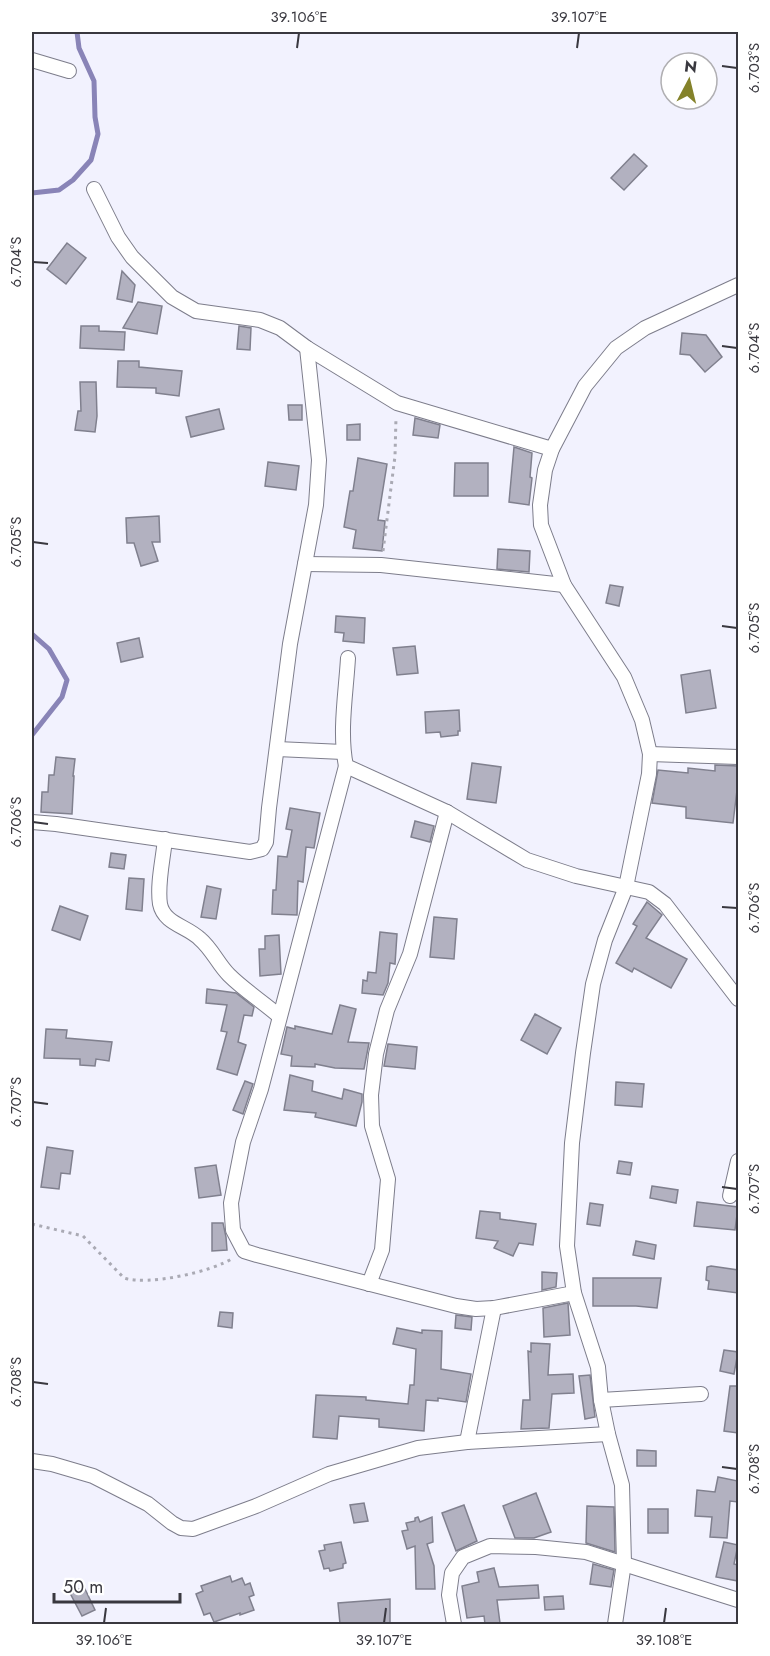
<svg xmlns="http://www.w3.org/2000/svg" width="770" height="1656" font-family="Jost,sans-serif">
	<style>
		.lines { fill: none; stroke-linecap: round; stroke-linejoin: round }
		.stream { stroke: #8984b7; stroke-width: 5 }
		.building { fill: #b2b1c0; stroke: #80808e; stroke-width: 1.5 }
		.minor-casing { stroke: #7d7d8b; stroke-width: 16 }
		.path { stroke: #aaaab4; stroke-width: 3; stroke-dasharray: 3 4.5; stroke-linecap: butt }
		.minor { stroke: #fff; stroke-width: 14 }
		.ticks { fill: none; stroke: #39383f; stroke-width: 2 }
		.neatline { fill: none; stroke: #39383f; stroke-width: 2 }
		.ticks-label { font-size: 15px; text-anchor: middle; fill: #39383f }
	</style>
	<rect width="100%" height="100%" fill="#f2f2fe"/>
	<g class="lines">
		<g class="stream">
			<path d="M32,193L59,190L73,180L91,160L98,134L95,117L94,81L79,48L77,32"/>
			<path d="M32,634L49,649L67,680L62,697L32,735"/>
		</g>
	</g>
	<g class="building">
		<path d="M634,154L647,166L624,190L611,178Z"/>
		<path d="M67,243L86,258L66,284L47,269Z"/>
		<path d="M122,271L135,285L132,302L117,299Z"/>
		<path d="M138,302L162,306L157,334L123,328Z"/>
		<path d="M81,326H99V331L125,332L124,350L80,348Z"/>
		<path d="M239,326L251,328L250,350L237,349Z"/>
		<path d="M682,333L706,335L722,357L705,372L690,355L680,354Z"/>
		<path d="M118,361H139V367L182,371L179,396L156,393V388L117,387Z"/>
		<path d="M80,382H96L97,416L95,432L75,430L78,411H81Z"/>
		<path d="M288,405H302V420H289Z"/>
		<path d="M219,409L224,429L191,437L186,417Z"/>
		<path d="M415,418L440,425L438,438L413,435Z"/>
		<path d="M360,424V440H347V425Z"/>
		<path d="M514,447L532,453L530,477L532,478L529,505L509,502Z"/>
		<path d="M358,458L387,464L378,520L385,521L382,551L353,548L356,530L344,527L350,491H353Z"/>
		<path d="M268,462L299,466L296,490L265,486Z"/>
		<path d="M455,463H488V496H454Z"/>
		<path d="M159,516L160,542H152L158,561L141,566L134,543H127L126,518Z"/>
		<path d="M498,549L530,551L529,572L497,569Z"/>
		<path d="M610,585L623,587L619,606L606,603Z"/>
		<path d="M336,616L365,618L364,643L343,641L344,633L335,632Z"/>
		<path d="M139,638L143,657L121,662L117,643Z"/>
		<path d="M415,646L418,673L397,675L393,648Z"/>
		<path d="M710,670L716,708L686,713L681,675Z"/>
		<path d="M459,710L460,731H458V735L441,737L440,732L426,733L425,712Z"/>
		<path d="M56,757L75,759L73,776H74L72,814L41,812L42,792H48L49,775H54Z"/>
		<path d="M472,763L501,767L496,803L467,799Z"/>
		<path d="M715,765L738,766V782L733,823L686,818V807L652,803L658,770L688,773V768L715,771Z"/>
		<path d="M290,808L320,813L314,848L306,847L303,882L298,881L297,915L272,914L273,890H276L278,856L287,857L292,830L286,829Z"/>
		<path d="M415,821L434,826L430,842L411,837Z"/>
		<path d="M111,853L126,855L124,869L109,867Z"/>
		<path d="M129,878L144,879L142,911L126,909Z"/>
		<path d="M207,886L221,889L216,919L201,917Z"/>
		<path d="M647,902L662,915L646,938L687,959L671,988L634,968L632,972L616,963L637,926L633,924Z"/>
		<path d="M60,906L88,916L80,940L52,930Z"/>
		<path d="M434,917L457,919L454,959L430,957Z"/>
		<path d="M380,932L397,934L395,964L390,963L388,983L383,995L362,993L363,980L367,981L368,972L376,973Z"/>
		<path d="M279,935L281,974L260,976L259,949H265V936Z"/>
		<path d="M207,989L236,993L254,1007L252,1016L244,1015L238,1042L246,1045L237,1075L217,1069L227,1032L221,1031L227,1005L206,1003Z"/>
		<path d="M340,1005L356,1009L348,1042L369,1043L364,1069L335,1068L315,1064V1067L291,1066L292,1056L281,1054L287,1027L295,1029V1026L332,1034Z"/>
		<path d="M535,1014L561,1028L547,1054L521,1040Z"/>
		<path d="M46,1029L67,1030L66,1038L112,1042L109,1061L96,1059L95,1066L80,1065V1059L44,1058Z"/>
		<path d="M388,1044L417,1047L415,1069L384,1066Z"/>
		<path d="M290,1075L313,1081L312,1091L342,1099L344,1089L362,1094V1102L356,1126L315,1117L316,1113L284,1110Z"/>
		<path d="M245,1081L253,1084L243,1114L233,1110Z"/>
		<path d="M616,1082L644,1084L642,1107L615,1105Z"/>
		<path d="M47,1147L73,1151L70,1174L61,1173L59,1189L41,1187Z"/>
		<path d="M619,1161L632,1163L630,1175L617,1173Z"/>
		<path d="M216,1165L221,1195L199,1198L195,1168Z"/>
		<path d="M652,1186L678,1190L676,1203L650,1198Z"/>
		<path d="M697,1202L738,1207L735,1230L694,1226Z"/>
		<path d="M590,1203L603,1205L600,1226L587,1224Z"/>
		<path d="M480,1211L500,1213V1219L536,1224L533,1245L519,1243L513,1256L494,1248L498,1241L476,1238Z"/>
		<path d="M212,1223H223L226,1237L227,1250L212,1251Z"/>
		<path d="M636,1241L656,1245L654,1259L633,1255Z"/>
		<path d="M711,1266L738,1270V1293L708,1289L709,1281L706,1280L707,1267Z"/>
		<path d="M542,1272L557,1273L556,1287L542,1290Z"/>
		<path d="M593,1278H661L657,1308L636,1306H593Z"/>
		<path d="M568,1303L570,1335L544,1337L543,1308Z"/>
		<path d="M220,1312L233,1313L232,1328L218,1326Z"/>
		<path d="M456,1315L472,1317L471,1330L455,1328Z"/>
		<path d="M397,1328L422,1333V1330L442,1331L441,1369L471,1374L466,1402L438,1398V1401L426,1400L424,1431L379,1427V1419L339,1416L337,1439L313,1437L316,1395L366,1397V1400L408,1404L410,1385H414L416,1349L393,1344Z"/>
		<path d="M531,1343L550,1344L548,1375L573,1374L574,1393L552,1394L549,1428L521,1429L523,1400H530L528,1351L531,1352Z"/>
		<path d="M724,1350L738,1352L734,1374L720,1371Z"/>
		<path d="M590,1375L595,1417L585,1419L579,1376Z"/>
		<path d="M730,1386H738V1433L724,1431Z"/>
		<path d="M637,1450L656,1451V1466H637Z"/>
		<path d="M718,1477L738,1481V1502L730,1501L727,1538L710,1537L712,1517L695,1516L697,1490L715,1492Z"/>
		<path d="M536,1493L551,1532L534,1538H515L503,1506Z"/>
		<path d="M364,1503L368,1521L354,1523L350,1505Z"/>
		<path d="M464,1505L477,1541L456,1551L442,1513Z"/>
		<path d="M587,1506L614,1507L615,1552L586,1543Z"/>
		<rect x="648" y="1509" width="20" height="24"/>
		<path d="M418,1517L420,1522L432,1517L433,1542L427,1544L434,1566L435,1589H416L415,1546L407,1549L402,1531L408,1530L406,1523L415,1521V1518Z"/>
		<path d="M341,1542L346,1563L343,1564V1568L330,1571L329,1568L324,1569L319,1551L325,1550L324,1545Z"/>
		<path d="M724,1542L738,1545L734,1564L738,1565V1581L716,1577Z"/>
		<path d="M593,1564L614,1570L611,1587L590,1584Z"/>
		<path d="M494,1568L499,1587L538,1585L539,1598L497,1600L500,1623L485,1624L484,1616L467,1618L462,1586L479,1582L477,1572Z"/>
		<path d="M230,1576L232,1582L242,1578L245,1585L250,1583L254,1595L249,1597L254,1610L240,1615V1613L214,1622L210,1613L204,1615L196,1594L203,1591L201,1586Z"/>
		<path d="M84,1587L95,1610L82,1616L70,1593Z"/>
		<path d="M563,1596L564,1609L545,1610L544,1597Z"/>
		<path d="M390,1599V1624H340L338,1603Z"/>
	</g>
	<g class="lines">
		<defs>
			<g id="minor">
				<path d="M32,60L69,71"/>
				<path d="M94,189L118,237L132,257L172,297L196,311L260,320L280,328L307,348L397,403L552,449"/>
				<path d="M305,564L381,565L564,585"/>
				<path d="M348,658C346,693 339,732 346,766L447,812L527,860L576,876L649,892L665,904L738,999"/>
				<path d="M277,749L343,752"/>
				<path d="M650,754L738,757"/>
				<path d="M346,766L261,1089L243,1142L231,1203L233,1230L244,1251L257,1255L456,1306L476,1309L494,1308L574,1293"/>
				<path d="M32,822L56,824L250,852L262,849L266,842L269,808L290,644L316,505L319,460L307,348"/>
				<path d="M165,839C163,860 157,884 160,904C164,924 187,926 200,939C212,949 218,964 229,975C244,990 263,1002 279,1016"/>
				<path d="M730,1196L738,1161"/>
				<path d="M369,1284L382,1250L388,1179L372,1126L371,1095L376,1054L387,1010L410,954L447,812"/>
				<path d="M601,1400L701,1394"/>
				<path d="M467,1442L494,1308"/>
				<path d="M32,1461L52,1464L93,1476L148,1504L172,1523L181,1528L193,1529L256,1506L329,1474L418,1448L467,1442L608,1434"/>
				<path d="M454,1624L449,1595L452,1573L463,1557L490,1546L536,1547L586,1552L738,1600"/>
				<path d="M615,1624L624,1563L622,1485L608,1434L601,1400L598,1367L574,1293L567,1246L572,1143L583,1053L593,984L605,940L626,887L649,774L650,754L642,720L624,677L564,585L541,525L540,505L545,470L552,449L585,386L616,348L645,328L738,285"/>
			</g>
		</defs>
		<use href="#minor" class="minor-casing"/>
		<g class="path">
			<path d="M383,551L395,456L396,417"/>
			<path d="M32,1224L83,1236L124,1278C147,1286 212,1272 233,1258"/>
		</g>
		<use href="#minor" class="minor"/>
	</g>
	<path class="ticks" d="M297,48L299,33M577,48L579,33M722,66L737,68M33,262L48,263M722,346L737,348M33,542L48,544M722,626L737,628M33,822L48,824M722,907L737,908M33,1102L48,1104M722,1187L737,1189M33,1382L48,1384M722,1467L737,1469M104,1623L106,1608M384,1623L386,1608M664,1623L666,1608"/>
	<rect width="770" height="1656" fill="none" stroke="#ffffff" stroke-width="66"/>
	<g transform="translate(689 81) rotate(7)"><circle r="28" fill="#ffffff" stroke="#b0afb2" stroke-width="1.5"/>
	<path d="M0-4.5L10 22L0 15L-10 22Z" fill="#84822a"/>
	<text y="-9" font-size="16" font-weight="bold" text-anchor="middle" fill="#39383f">N</text>
	</g>
	<path d="M54 1593v9h126v-9" fill="none" stroke="#39383f" stroke-width="3"/>
	<text x="63" y="1593" font-size="18" fill="#39383f" stroke="#ffffff" stroke-width="4.5" paint-order="stroke">50 m</text>
	<rect x="33" y="33" width="704" height="1590" class="neatline"/>
	<g class="ticks-label">
		<text x="299" y="22">39.106°E</text>
		<text x="579" y="22">39.107°E</text>
		<text transform="translate(754 68) rotate(-90)" y="5">6.703°S</text>
		<text transform="translate(16 262) rotate(-90)" y="5">6.704°S</text>
		<text transform="translate(754 348) rotate(-90)" y="5">6.704°S</text>
		<text transform="translate(16 542) rotate(-90)" y="5">6.705°S</text>
		<text transform="translate(754 628) rotate(-90)" y="5">6.705°S</text>
		<text transform="translate(16 822) rotate(-90)" y="5">6.706°S</text>
		<text transform="translate(754 908) rotate(-90)" y="5">6.706°S</text>
		<text transform="translate(16 1102) rotate(-90)" y="5">6.707°S</text>
		<text transform="translate(754 1189) rotate(-90)" y="5">6.707°S</text>
		<text transform="translate(16 1382) rotate(-90)" y="5">6.708°S</text>
		<text transform="translate(754 1469) rotate(-90)" y="5">6.708°S</text>
		<text x="104" y="1645">39.106°E</text>
		<text x="384" y="1645">39.107°E</text>
		<text x="664" y="1645">39.108°E</text>
	</g>
</svg>
